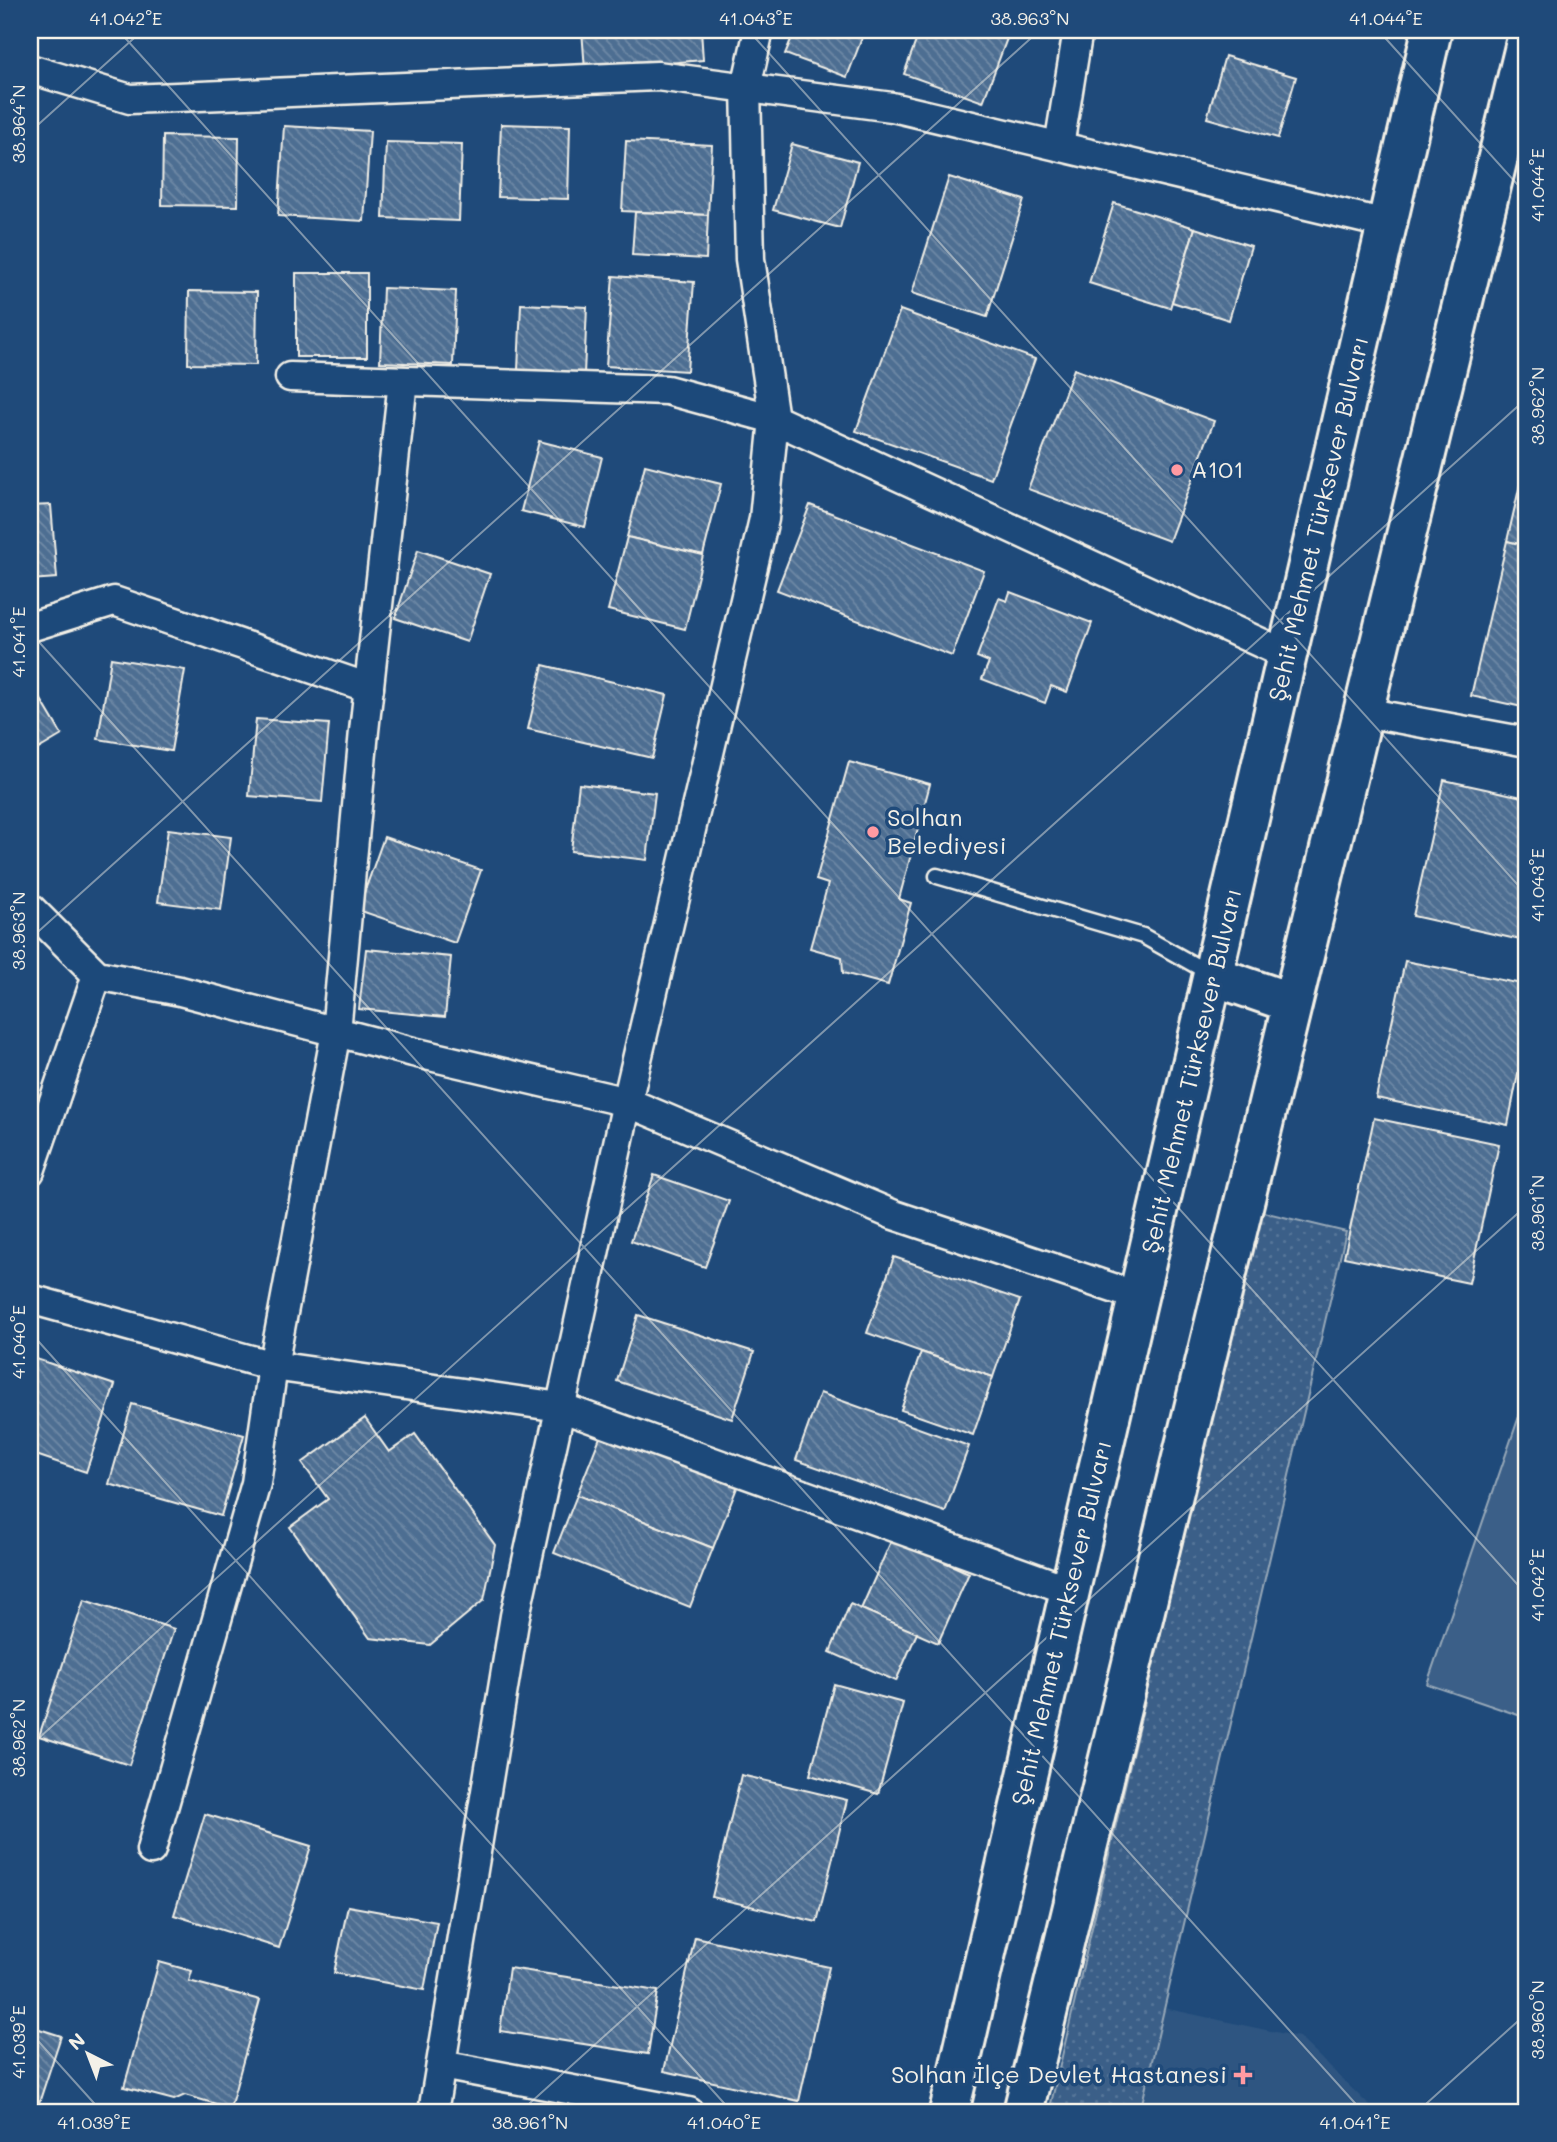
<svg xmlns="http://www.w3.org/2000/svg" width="1557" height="2142" font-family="Mali,sans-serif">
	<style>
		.built { fill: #2d5581 }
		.green { fill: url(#green-dots); stroke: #97a8b8; stroke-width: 2 }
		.pitch { fill: #3a5f88; stroke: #97a8b8; stroke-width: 2 }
		.building { fill: url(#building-back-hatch); stroke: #f4f1e8; stroke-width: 2 }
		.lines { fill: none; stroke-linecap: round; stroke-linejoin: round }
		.lane-casing { stroke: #f4f1e8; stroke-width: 19 }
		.street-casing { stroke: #f4f1e8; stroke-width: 33 }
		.highway-casing { stroke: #f4f1e8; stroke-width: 44 }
		.lane { stroke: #1f4a7a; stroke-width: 14 }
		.street { stroke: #1f4a7a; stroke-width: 28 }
		.highway { stroke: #1f4a7a; stroke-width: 38 }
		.ticks { fill: none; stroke: #f4f1e8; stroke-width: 2; stroke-opacity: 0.45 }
		.poi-dot { fill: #ff9aa2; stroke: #1f4a7a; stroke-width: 2.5 }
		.labels { text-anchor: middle; stroke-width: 7; stroke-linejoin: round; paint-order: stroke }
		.poi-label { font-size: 24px; fill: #f4f1e8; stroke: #1f4a7a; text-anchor: start }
		.street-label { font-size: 24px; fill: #f4f1e8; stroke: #1f4a7a }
		.neatline { fill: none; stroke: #f4f1e8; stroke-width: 2.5 }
		.ticks-label { font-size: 18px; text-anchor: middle; fill: #f4f1e8 }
	</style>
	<defs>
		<pattern id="green-dots" width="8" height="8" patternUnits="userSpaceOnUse" patternTransform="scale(1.75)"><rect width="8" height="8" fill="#3a5f88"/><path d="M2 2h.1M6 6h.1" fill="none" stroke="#577699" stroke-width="1.8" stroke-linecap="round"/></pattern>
		<pattern id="building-back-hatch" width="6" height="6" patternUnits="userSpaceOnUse" patternTransform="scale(1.75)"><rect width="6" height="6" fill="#4d6e92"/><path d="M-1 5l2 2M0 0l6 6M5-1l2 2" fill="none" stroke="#708aa6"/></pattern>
	</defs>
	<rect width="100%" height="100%" fill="#1f4a7a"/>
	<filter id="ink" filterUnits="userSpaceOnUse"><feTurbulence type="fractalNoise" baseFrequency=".0143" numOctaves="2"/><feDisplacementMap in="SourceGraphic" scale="14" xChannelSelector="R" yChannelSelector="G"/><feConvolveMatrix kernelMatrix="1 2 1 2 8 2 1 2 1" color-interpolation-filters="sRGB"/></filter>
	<g filter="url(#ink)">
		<path class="built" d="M1164,2008L1299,2037L1376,2112H1140Z"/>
		<path class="green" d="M1259,1211L1346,1232L1140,2112H1049Z"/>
		<path class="pitch" d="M1527,1393V1718L1427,1684Z"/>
		<g class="building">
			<path d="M582,30H701L703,60L585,70Z"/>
			<path d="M795,30H865L847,77L785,54Z"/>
			<path d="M920,30H1000L1009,33L983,102L904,74Z"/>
			<path d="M1225,56L1296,77L1278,138L1207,118Z"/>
			<path d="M501,124L570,126L568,199L498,197Z"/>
			<path d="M284,126L370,131L364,221L278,216Z"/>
			<path d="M163,136L239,137L238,206L162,205Z"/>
			<path d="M626,141L712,145L708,215L622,211Z"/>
			<path d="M386,142L462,144L459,221L383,218Z"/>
			<path d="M792,144L858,162L840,228L773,210Z"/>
			<path d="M949,177L1024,200L987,317L912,293Z"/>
			<path d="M1114,203L1195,228L1170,308L1089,283Z"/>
			<path d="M635,212L708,215L706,259L632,255Z"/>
			<path d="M1195,228L1251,246L1229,320L1172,302Z"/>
			<rect x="296" y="273" width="71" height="84"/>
			<path d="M613,276L694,282L687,371L606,366Z"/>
			<path d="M383,288L456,291L453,365L380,362Z"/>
			<path d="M189,291L257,292L256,365L188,364Z"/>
			<path d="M521,304L587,307L584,374L518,370Z"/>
			<path d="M900,310L1035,359L991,479L856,431Z"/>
			<path d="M1074,369L1214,421L1169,541L1028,489Z"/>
			<path d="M539,441L602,457L585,527L521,511Z"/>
			<path d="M1527,454V546L1507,541Z"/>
			<path d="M645,465L721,484L703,555L627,537Z"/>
			<path d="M51,505L57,578L30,580V506Z"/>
			<path d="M810,505L984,571L952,656L777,590Z"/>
			<path d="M627,537L703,555L685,629L608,610Z"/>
			<path d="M1507,541L1527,546V708L1471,696Z"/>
			<path d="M418,550L490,574L467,642L395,618Z"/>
			<path d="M1010,592L1092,623L1067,692L1051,686L1045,703L982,679L989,662L977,657L999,598L1007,601Z"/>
			<path d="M111,658L185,670L171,751L98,739Z"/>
			<path d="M543,665L667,695L652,758L528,729Z"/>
			<path d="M30,681L62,735L30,754Z"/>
			<path d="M256,719L329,724L322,802L249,796Z"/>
			<path d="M849,762L930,784L899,899L911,903L888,985L843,973L842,957L810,948L828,884L816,880Z"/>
			<path d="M1444,780L1527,798V932L1525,941L1413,916Z"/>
			<path d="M579,784L655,793L647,860L571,851Z"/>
			<path d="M168,829L231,837L221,910L158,902Z"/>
			<path d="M384,837L481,870L455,943L358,910Z"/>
			<path d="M366,949L451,957L445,1017L359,1009Z"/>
			<path d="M1405,961L1527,985V1028L1508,1125L1376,1098Z"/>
			<path d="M1374,1118L1499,1144L1469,1283L1344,1257Z"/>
			<path d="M654,1175L729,1201L705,1267L631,1241Z"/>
			<path d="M894,1257L1020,1300L993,1377L867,1333Z"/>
			<path d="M638,1315L754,1352L732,1419L617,1381Z"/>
			<path d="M921,1352L993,1377L973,1435L901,1410Z"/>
			<path d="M30,1357L115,1385L86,1472L30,1453Z"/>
			<path d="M820,1393L969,1446L945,1512L796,1460Z"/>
			<path d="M132,1404L244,1435L221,1516L109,1484Z"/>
			<path d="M365,1418L389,1452L415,1434L495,1545L484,1600L430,1645L370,1638L290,1527L328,1499L302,1463Z"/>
			<path d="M602,1432L738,1485L713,1548L577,1495Z"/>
			<path d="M577,1495L713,1548L690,1607L554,1553Z"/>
			<path d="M892,1539L969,1573L938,1643L861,1609Z"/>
			<path d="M84,1600L174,1629L129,1765L39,1736Z"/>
			<path d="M850,1604L917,1633L896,1681L830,1652Z"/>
			<path d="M834,1684L903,1703L878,1794L810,1775Z"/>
			<path d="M741,1775L847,1800L817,1922L712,1897Z"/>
			<path d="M205,1814L311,1846L279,1948L174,1915Z"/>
			<path d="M348,1906L437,1922L424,1990L334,1973Z"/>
			<path d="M695,1937L829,1967L799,2101L664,2071Z"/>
			<path d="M159,1962L192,1971L189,1981L260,2000L230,2108L185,2095L174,2100L124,2087Z"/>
			<path d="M509,1968L658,1991L648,2054L500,2031Z"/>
			<path d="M30,2026L61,2036L36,2112H30Z"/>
		</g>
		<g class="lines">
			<defs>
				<path id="lane" d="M937,876L1143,936L1209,973"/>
				<g id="street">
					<path d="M30,69L130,99L657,76L892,107L1387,224"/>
					<path d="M1059,146L1078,30"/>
					<path d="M290,377L667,390L774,419L1287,655"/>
					<path d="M30,627L114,601L369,688"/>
					<path d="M1363,712L1527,742"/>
					<path d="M30,908L97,975L180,991L413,1052L627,1102L894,1215L1140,1297"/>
					<path d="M30,1171L97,975"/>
					<path d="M30,1299L273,1366L560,1407L1069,1590"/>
					<path d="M151,1850L256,1483L273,1366L336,1032L364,731L403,381"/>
					<path d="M441,2065L689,2112"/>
					<path d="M433,2112L515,1616L627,1102L764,519L774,419L750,259L746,87L759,30"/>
				</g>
				<g id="highway">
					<path d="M1214,976L1292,1003"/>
					<path d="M949,2112L1432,30"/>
					<path d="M1023,2112L1527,38"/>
				</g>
			</defs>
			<use href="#lane" class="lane-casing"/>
			<use href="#street" class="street-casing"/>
			<use href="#highway" class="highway-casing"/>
			<use href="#lane" class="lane"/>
			<use href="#street" class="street"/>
			<use href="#highway" class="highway"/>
		</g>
	</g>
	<path class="ticks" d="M118,30L1527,1595M748,30L1527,895M1378,30L1527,195M30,132L143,30M30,632L1363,2112M30,939L1040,30M30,1332L732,2112M30,1746L1527,398M30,2032L102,2112M520,2112L1527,1205M1417,2112L1527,2013"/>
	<g class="poi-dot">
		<circle cx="1177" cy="470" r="7"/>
		<circle cx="873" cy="832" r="7"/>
		<path d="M1239.5 2064.5h7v7h7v7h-7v7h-7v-7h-7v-7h7z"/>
	</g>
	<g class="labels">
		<g class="poi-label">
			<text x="1191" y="478">A101</text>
			<text x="887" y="826">Solhan<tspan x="887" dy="28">Belediyesi</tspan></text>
			<text x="1227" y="2083" text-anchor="end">Solhan İlçe Devlet Hastanesi</text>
		</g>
		<g class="street-label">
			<text transform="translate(1319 519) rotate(-77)" y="8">Şehit Mehmet Türksever Bulvarı</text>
			<text transform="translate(1192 1071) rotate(-77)" y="8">Şehit Mehmet Türksever Bulvarı</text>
			<text transform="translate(1062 1623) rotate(-77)" y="8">Şehit Mehmet Türksever Bulvarı</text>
		</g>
	</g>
	<rect width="1557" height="2142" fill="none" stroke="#1f4a7a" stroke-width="77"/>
	<g transform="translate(88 2054) rotate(318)" stroke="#1f4a7a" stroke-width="5" paint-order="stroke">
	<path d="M0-5L12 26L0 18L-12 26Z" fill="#f4f1e8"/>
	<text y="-10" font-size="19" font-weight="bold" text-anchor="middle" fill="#f4f1e8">N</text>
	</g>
	<rect x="38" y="38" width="1480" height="2066" class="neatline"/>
	<g class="ticks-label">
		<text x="126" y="25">41.042°E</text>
		<text x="756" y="25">41.043°E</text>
		<text x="1030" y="25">38.963°N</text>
		<text x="1386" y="25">41.044°E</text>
		<text transform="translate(19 124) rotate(-90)" y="6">38.964°N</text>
		<text transform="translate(1538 185) rotate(-90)" y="6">41.044°E</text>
		<text transform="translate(1538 406) rotate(-90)" y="6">38.962°N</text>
		<text transform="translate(19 642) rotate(-90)" y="6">41.041°E</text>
		<text transform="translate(1538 885) rotate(-90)" y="6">41.043°E</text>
		<text transform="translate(19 931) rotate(-90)" y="6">38.963°N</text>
		<text transform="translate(1538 1213) rotate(-90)" y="6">38.961°N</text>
		<text transform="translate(19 1342) rotate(-90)" y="6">41.040°E</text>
		<text transform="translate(1538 1585) rotate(-90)" y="6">41.042°E</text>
		<text transform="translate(19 1738) rotate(-90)" y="6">38.962°N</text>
		<text transform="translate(1538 2020) rotate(-90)" y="6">38.960°N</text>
		<text transform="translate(19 2042) rotate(-90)" y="6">41.039°E</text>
		<text x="94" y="2129">41.039°E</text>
		<text x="530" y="2129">38.961°N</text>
		<text x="724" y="2129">41.040°E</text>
		<text x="1355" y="2129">41.041°E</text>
	</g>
</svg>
